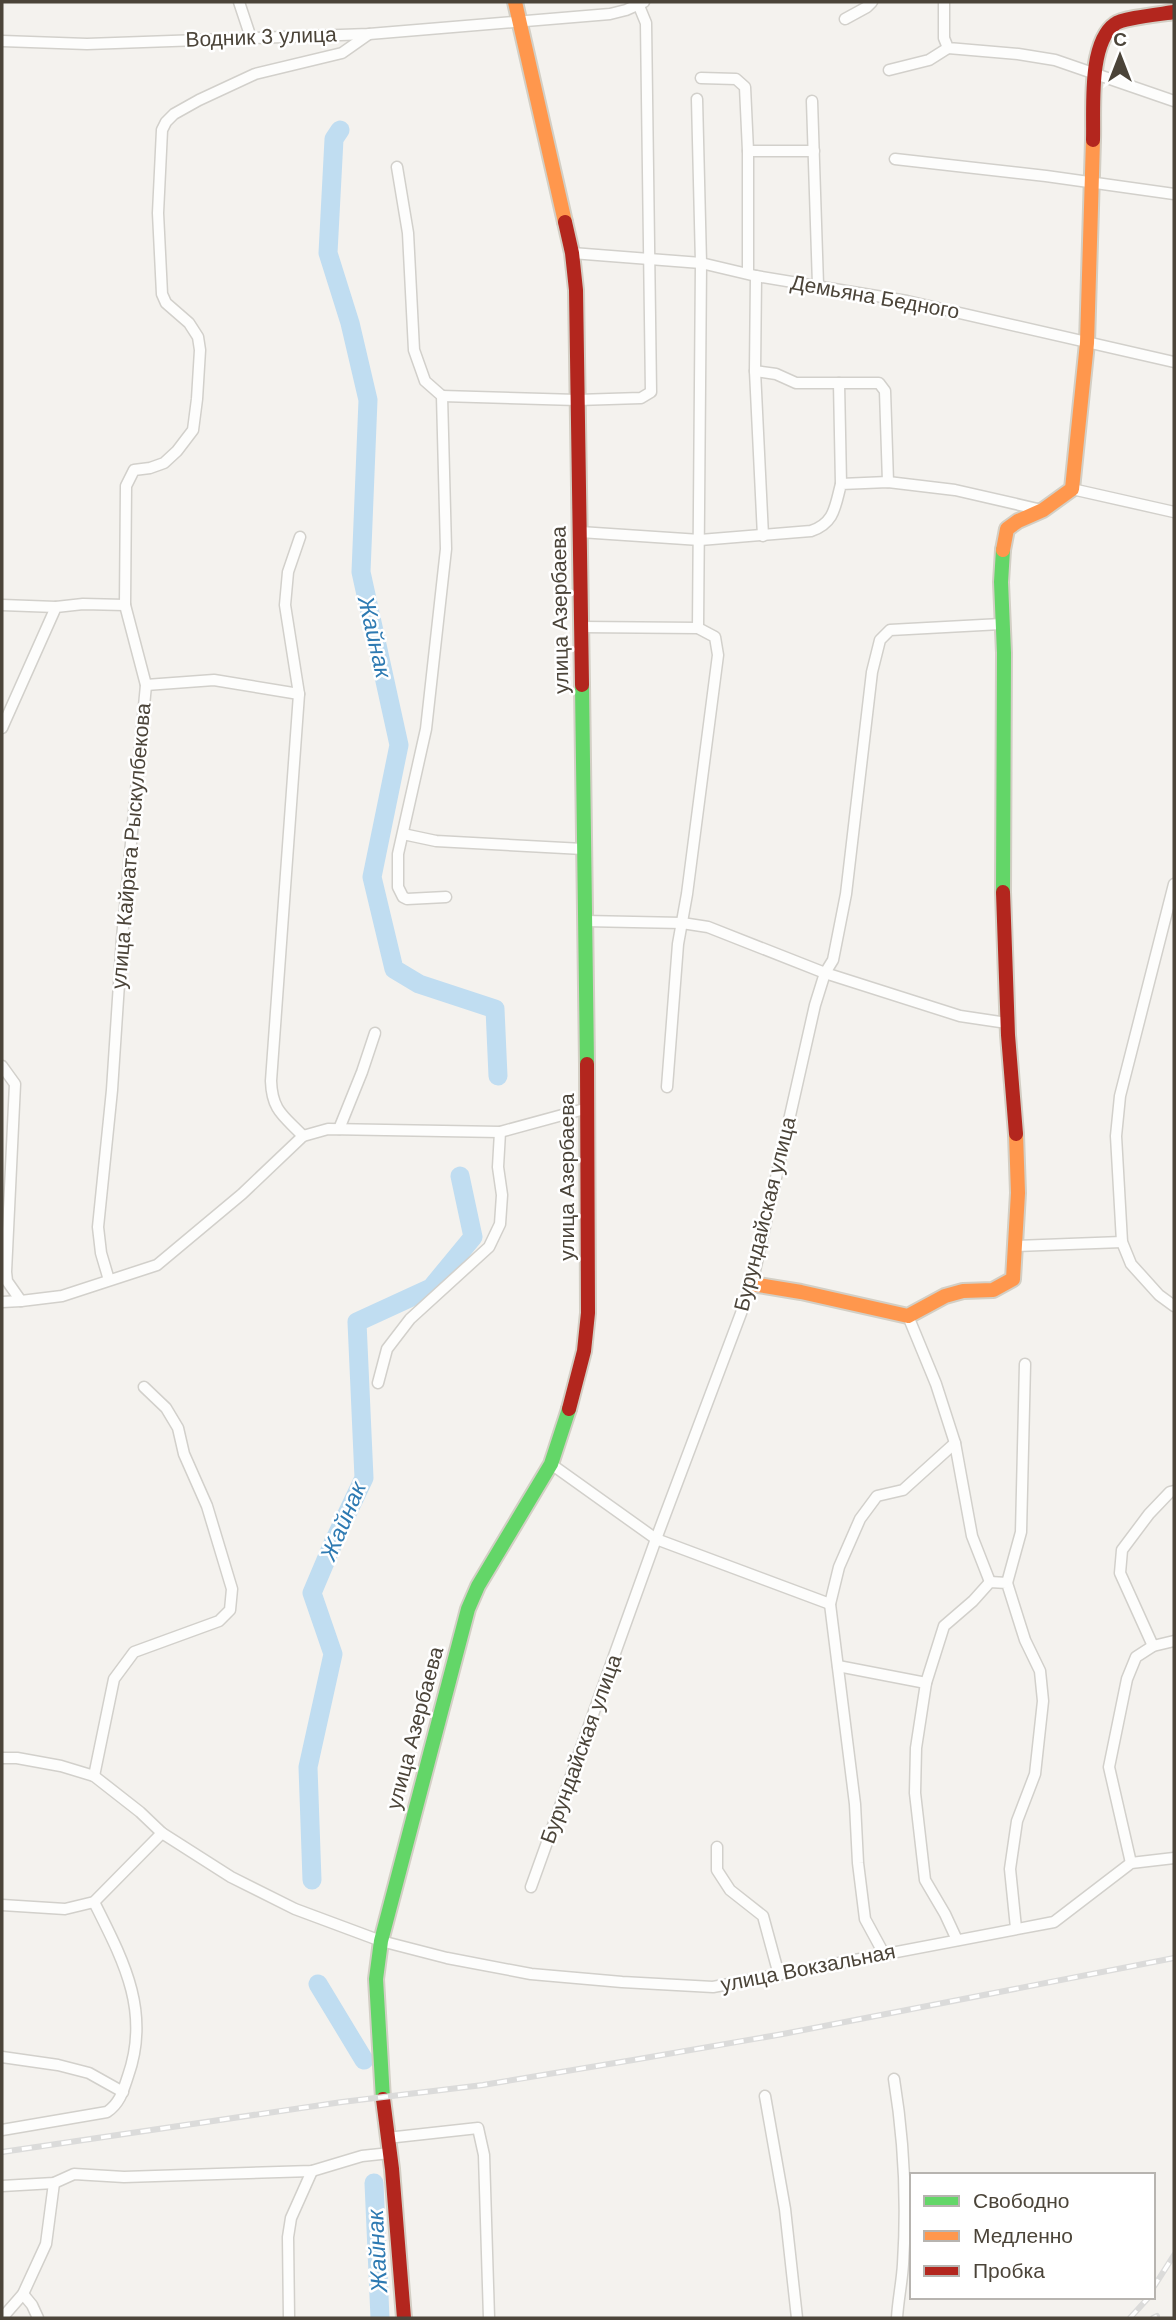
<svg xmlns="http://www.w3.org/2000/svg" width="1176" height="2320" font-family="'DM Sans',sans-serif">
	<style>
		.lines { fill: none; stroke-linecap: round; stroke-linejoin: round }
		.river { stroke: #c0ddf1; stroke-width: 19 }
		.street-casing { stroke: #d2d0cb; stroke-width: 13 }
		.fast-casing { stroke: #d3cfc5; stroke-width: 18 }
		.slow-casing { stroke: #d3cfc5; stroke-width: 18 }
		.jam-casing { stroke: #d3cfc5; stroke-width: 18 }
		.street { stroke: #fdfdfc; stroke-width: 10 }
		.fast { stroke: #63d668; stroke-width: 14 }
		.slow { stroke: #ff974d; stroke-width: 14 }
		.jam { stroke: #b3261e; stroke-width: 14 }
		.rail-casing { stroke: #dbdbda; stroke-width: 6 }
		.rail { stroke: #fff; stroke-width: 3.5; stroke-dasharray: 10; stroke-linecap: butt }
		.labels { text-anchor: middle; stroke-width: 5; stroke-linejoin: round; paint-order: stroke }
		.street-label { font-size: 21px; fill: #4b4439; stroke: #fff }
		.water-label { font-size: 23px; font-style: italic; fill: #2e7ab2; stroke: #fff }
	</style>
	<rect width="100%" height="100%" fill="#f4f2ee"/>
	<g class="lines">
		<g class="river">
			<path d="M340,130L334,139L328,253L350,323L368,400L361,572L399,745L372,877L394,969L419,984L495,1009L498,1076"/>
			<path d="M312,1880L308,1767L333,1654L312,1593L334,1541L364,1478L357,1322L431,1288L473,1237L460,1176"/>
			<path d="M318,1984L364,2060"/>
			<path d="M374,2183L380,2318"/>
		</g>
		<defs>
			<g id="street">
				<path d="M239,2L251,38"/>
				<path d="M944,2V38L948,48L1018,54L1055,60L1174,101"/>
				<path d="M845,19L867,7L872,2"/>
				<path d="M2,41L87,44L369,34L610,14L626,10L644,2"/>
				<path d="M889,70L929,60L948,48"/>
				<path d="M701,78L736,79L745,87L748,151V272"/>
				<path d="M697,99L701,263L698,628"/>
				<path d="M812,101L818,285"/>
				<path d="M748,151H814"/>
				<path d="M895,159L1046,176L1174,194"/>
				<path d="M397,167L408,233L414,350L425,381L442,396L446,549L426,729L398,854V887L403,897L407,899L446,897"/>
				<path d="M572,253L701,263L756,276L907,301L1174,362"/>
				<path d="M756,276L755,371L763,536"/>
				<path d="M755,371L776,374L796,383H879L885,391L888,482"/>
				<path d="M839,383L841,484"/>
				<path d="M442,396L577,400L641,398L651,392L646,23L639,6"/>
				<path d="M1072,489L1174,512"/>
				<path d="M580,532L700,540L811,531C835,523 835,506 841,484L888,482L955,490L1042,510"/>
				<path d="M300,537L288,572L285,605L299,694L271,1081C272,1111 284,1116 303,1136"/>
				<path d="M2,605L56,607"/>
				<path d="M581,627L698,628L715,637L718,655L687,894L678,944L667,1087"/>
				<path d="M146,685L214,680L299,694"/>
				<path d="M2,728L56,607L83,604L125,605"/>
				<path d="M403,834L436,841L583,849"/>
				<path d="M1174,884L1120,1096L1116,1136L1122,1242L1131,1264L1159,1295L1174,1306"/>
				<path d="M585,921L682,923L708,927L825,973L960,1016L1007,1023"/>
				<path d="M2,1066L15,1084L6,1272L7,1281L21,1301"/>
				<path d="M339,1129L362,1072L375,1033"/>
				<path d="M1016,1246L1122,1242"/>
				<path d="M109,1280L101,1253L98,1227L112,1090L122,938L146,685L125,605L126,486L134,470L150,468L164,463L177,451L193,430L197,399L200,350L198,337L189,323L166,303L162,294L158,213L162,130L166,122L174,114L199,100L255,74L342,53L369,34"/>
				<path d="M2,1302L21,1301L62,1296L157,1265L242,1194L303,1136L328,1129L500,1132L588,1108"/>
				<path d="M908,1316L936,1384L955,1443L972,1536L990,1582"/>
				<path d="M378,1383L387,1349L410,1319L489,1247L500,1224L502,1195L498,1167L500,1132"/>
				<path d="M551,1464L656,1539L830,1604"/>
				<path d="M1007,1583L1021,1532L1025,1364"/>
				<path d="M1153,1646L1120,1573L1122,1550L1149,1514L1170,1492L1174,1491"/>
				<path d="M838,1666L926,1683"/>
				<path d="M2,1758H17L61,1766L94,1776L140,1812L162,1833L231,1877L295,1909L381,1941L447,1958L531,1974L622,1982L713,1987L1054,1922L1131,1863L1174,1858"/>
				<path d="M94,1776L114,1679L134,1652L219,1621L230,1610L232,1589L207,1506L184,1454L178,1428L166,1408L144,1387"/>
				<path d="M717,1847V1870L730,1890L763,1916L779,1975"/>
				<path d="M1131,1863L1109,1767L1127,1679L1136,1657L1153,1646L1174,1641"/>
				<path d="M531,1887L656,1539L752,1284L815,1005L825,973L833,960L846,894L872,672L880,640L890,630L1001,624"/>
				<path d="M2,1905L65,1909L94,1902L162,1833"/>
				<path d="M957,1940L945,1914L925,1880L915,1793L916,1748L926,1683L944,1626L973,1601L990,1582L1007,1583L1025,1640L1040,1671L1043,1701L1035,1774L1017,1821L1010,1869L1016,1928"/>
				<path d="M884,1954L865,1919L858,1863L855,1804L830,1604L839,1567L860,1519L877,1496L903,1490L955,1443"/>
				<path d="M2,2057L58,2065L89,2073L123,2092"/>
				<path d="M894,2079C904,2140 907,2202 903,2264C902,2282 898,2300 897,2318"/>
				<path d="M765,2096L785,2209L797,2318"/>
				<path d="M2,2130L107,2112C120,2103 123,2091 128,2076C151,2011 123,1960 94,1902"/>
				<path d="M387,2138L478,2128L484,2155L489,2318"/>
				<path d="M2,2186L54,2183L74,2174L124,2177L312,2171L362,2156L390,2153"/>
				<path d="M23,2294L32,2305L38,2318"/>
				<path d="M2,2318L23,2294L46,2244L54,2183"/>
				<path d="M289,2318L288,2237L291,2218L312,2171"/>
			</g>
			<g id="fast">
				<path d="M1003,550L1001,582L1004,653L1003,892"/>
				<path d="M582,685L587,1064"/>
				<path d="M383,2099L376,1979L381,1941L468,1609L478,1586L551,1464L569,1409"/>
			</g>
			<g id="slow">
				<path d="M515,2L565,222"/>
				<path d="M1003,550L1007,529L1018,521L1043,510L1072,489L1087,343L1093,140"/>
				<path d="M752,1284L801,1292L908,1316L945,1296L963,1291L993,1290L1013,1279L1018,1193L1016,1134"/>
			</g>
			<g id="jam">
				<path d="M1093,140C1094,109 1088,43 1115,24C1122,18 1162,14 1174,12"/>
				<path d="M565,222L572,253L576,290L582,685"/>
				<path d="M1003,892L1008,1035L1016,1134"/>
				<path d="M569,1409L584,1351L588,1313L587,1064"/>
				<path d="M383,2099L392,2169L404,2318"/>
			</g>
		</defs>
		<use href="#street" class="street-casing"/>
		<use href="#fast" class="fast-casing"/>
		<use href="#slow" class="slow-casing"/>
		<use href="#jam" class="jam-casing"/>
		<use href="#street" class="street"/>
		<use href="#fast" class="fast"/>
		<use href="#slow" class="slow"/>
		<use href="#jam" class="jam"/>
		<defs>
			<g id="rail">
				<path d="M2,2152L342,2102L483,2085L633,2060L783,2034L1174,1958"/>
				<path d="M1153,2288L1174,2255"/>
				<path d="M1130,2318L1149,2297"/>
				<path d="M1153,2318L1157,2316"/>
			</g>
		</defs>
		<use href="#rail" class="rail-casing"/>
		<use href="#rail" class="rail"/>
	</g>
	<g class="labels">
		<g class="street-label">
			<text transform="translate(261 37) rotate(-2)" y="7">Водник 3 улица</text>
			<text transform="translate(875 297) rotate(10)" y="7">Демьяна Бедного</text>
			<text transform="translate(560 610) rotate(-91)" y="7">улица Азербаева</text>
			<text transform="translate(131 846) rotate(-85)" y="7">улица Кайрата Рыскулбекова</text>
			<text transform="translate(567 1177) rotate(-90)" y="7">улица Азербаева</text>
			<text transform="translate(765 1214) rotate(-76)" y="7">Бурундайская улица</text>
			<text transform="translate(415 1728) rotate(-75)" y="7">улица Азербаева</text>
			<text transform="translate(581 1749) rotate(-70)" y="7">Бурундайская улица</text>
			<text transform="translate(808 1968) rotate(-11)" y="7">улица Вокзальная</text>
		</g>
		<g class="water-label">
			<text transform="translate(375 637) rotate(77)" y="8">Жайнак</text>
			<text transform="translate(343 1521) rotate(-67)" y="8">Жайнак</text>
			<text transform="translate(377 2251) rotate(-93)" y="8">Жайнак</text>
		</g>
	</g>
	<rect width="1176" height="2320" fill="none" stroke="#4b4439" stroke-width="7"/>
	<rect x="910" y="2173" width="245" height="126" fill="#ffffff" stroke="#b7b4b0" stroke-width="2"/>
	<rect x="924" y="2196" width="35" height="10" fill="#63d668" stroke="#b7b4b0" stroke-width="2"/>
	<text x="973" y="2208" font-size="21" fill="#4b4439">Свободно</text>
	<rect x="924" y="2231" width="35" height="10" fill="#ff974d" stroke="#b7b4b0" stroke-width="2"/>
	<text x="973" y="2243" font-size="21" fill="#4b4439">Медленно</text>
	<rect x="924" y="2266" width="35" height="10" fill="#b3261e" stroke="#b7b4b0" stroke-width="2"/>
	<text x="973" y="2278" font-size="21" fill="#4b4439">Пробка</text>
	<g transform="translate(1120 56)" stroke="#ffffff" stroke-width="5" paint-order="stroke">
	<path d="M0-5L12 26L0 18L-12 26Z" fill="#4b4439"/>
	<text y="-10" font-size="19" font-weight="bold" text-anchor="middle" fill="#4b4439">С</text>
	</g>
</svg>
